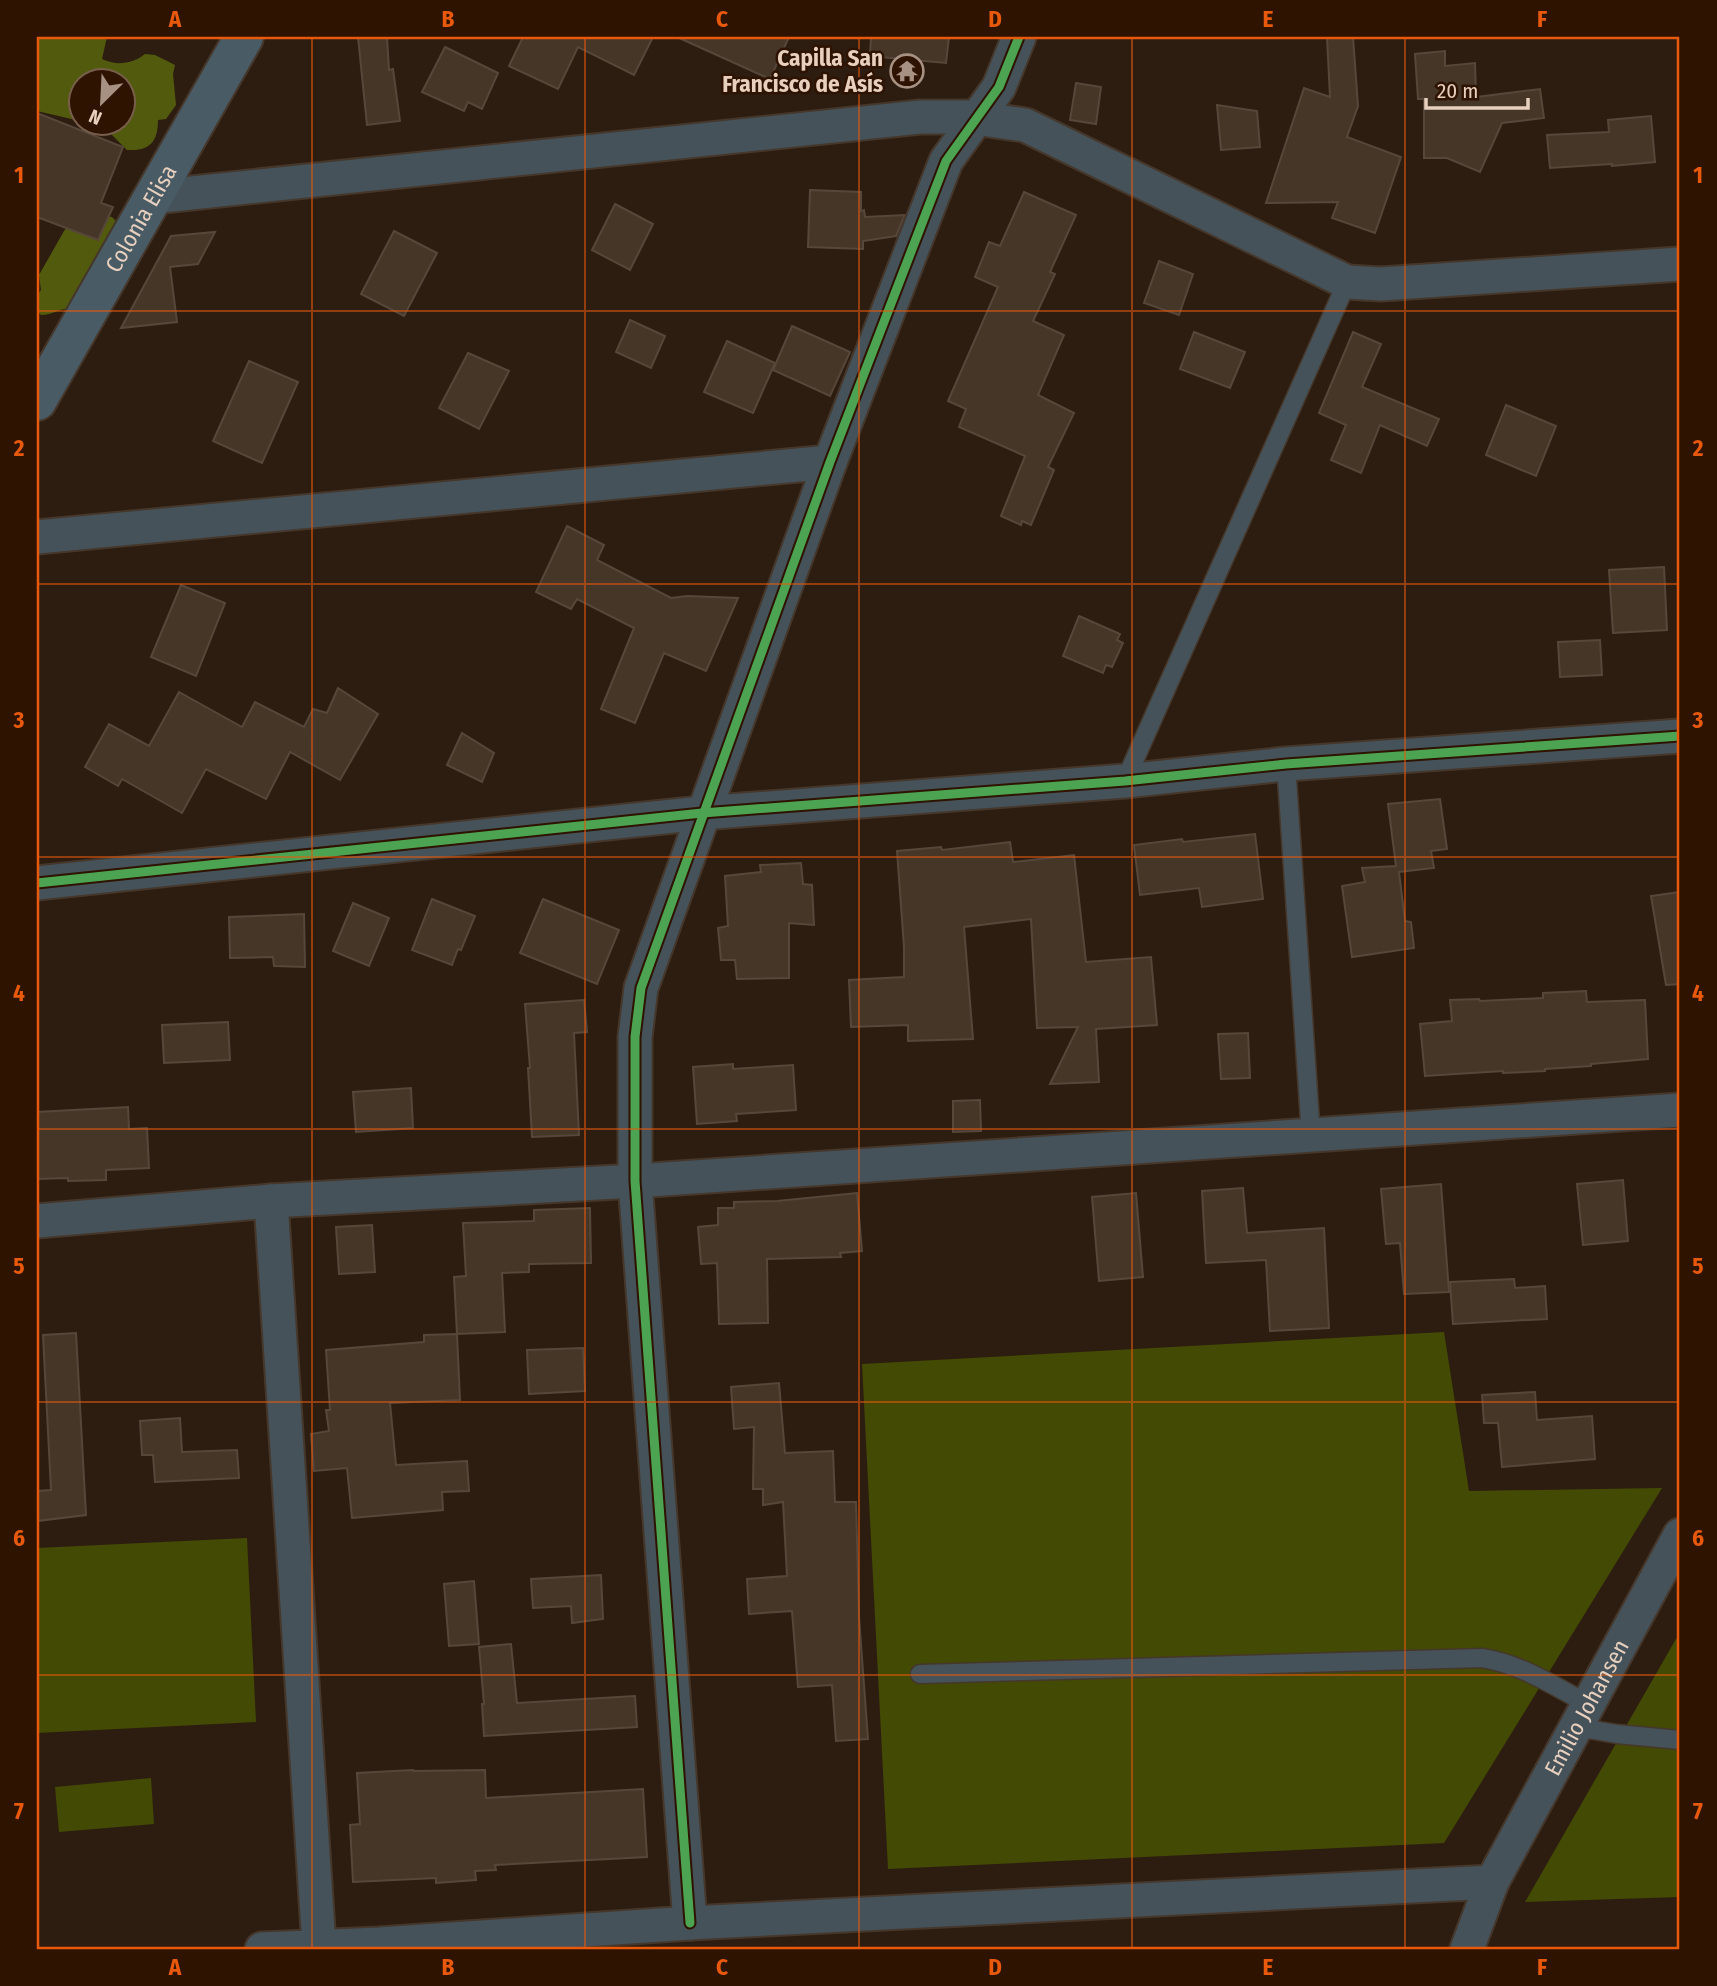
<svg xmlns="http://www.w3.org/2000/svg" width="1717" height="1986" font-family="'Fira Sans Condensed',sans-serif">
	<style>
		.green { fill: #434a04 }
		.forest { fill: #525a0d }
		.building { fill: #463628; stroke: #56473a; stroke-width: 2 }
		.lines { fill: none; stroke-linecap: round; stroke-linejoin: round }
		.lane-casing { stroke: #45372b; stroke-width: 21 }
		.street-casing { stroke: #45372b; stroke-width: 37 }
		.secondary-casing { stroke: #45372b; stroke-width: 42 }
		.lane { stroke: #455259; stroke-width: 18 }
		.street { stroke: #455259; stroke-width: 33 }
		.secondary { stroke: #495b65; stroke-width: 38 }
		.cycleway-casing { stroke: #2e1300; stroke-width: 13 }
		.cycleway { stroke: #4ca352; stroke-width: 9 }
		.grid { fill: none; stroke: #e8590c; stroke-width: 2; stroke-opacity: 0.55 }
		.labels { text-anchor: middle; stroke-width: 5; stroke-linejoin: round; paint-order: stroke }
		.poi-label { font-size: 23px; font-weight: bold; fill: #e8d0bf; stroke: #2e1300; text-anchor: end }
		.street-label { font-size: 23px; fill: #e8d0bf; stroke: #2e1300 }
		.neatline { fill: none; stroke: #e8590c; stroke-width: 2.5 }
		.grid-label { font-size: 23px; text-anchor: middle; font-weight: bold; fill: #e8590c }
	</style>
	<rect width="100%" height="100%" fill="#2d1d10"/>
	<g class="green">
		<path d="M1444,1332L1469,1491L1662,1488L1444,1843L888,1869L862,1364Z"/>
		<path d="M247,1538L256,1722L37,1733V1548Z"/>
		<path d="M1680,1632V1897L1525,1902Z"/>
		<path d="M151,1778L154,1824L59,1832L55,1787Z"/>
	</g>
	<g class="forest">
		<path d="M37,37H107L102,59C116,66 133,64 145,54L155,55L175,65L173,74L176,105L166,119L158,120C158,143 149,151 127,150L111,134L90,129L85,123L122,122V80H80V121L37,111Z"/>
		<path d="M101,215L112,217L122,227L73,309C58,307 55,315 41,315L37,311V296L41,290L39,275L64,231L70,224Z"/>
	</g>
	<g class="building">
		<path d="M358,37H387L389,70L393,69L400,121L367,125Z"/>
		<path d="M523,37H653L634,75L578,47L558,89L509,66Z"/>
		<path d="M677,37H789L770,79Z"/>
		<path d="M871,37H949L946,63L870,56Z"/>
		<path d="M1327,37H1353L1358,106L1347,137L1401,157L1375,233L1332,218L1338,202L1266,203L1304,88L1330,97Z"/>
		<path d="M445,47L498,73L482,109L468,102L464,111L422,92Z"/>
		<path d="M1445,51V66L1475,63L1476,97L1540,89L1544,118L1502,123L1480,172L1447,158H1424V99H1418L1415,54Z"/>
		<path d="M1076,83L1101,87L1096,124L1070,120Z"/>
		<path d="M1217,105L1257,111L1260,147L1221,150Z"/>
		<path d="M37,113L123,147L101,203L113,207L98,240L37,217Z"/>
		<path d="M1651,116L1655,162L1612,166V164L1550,168L1547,135L1609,132L1608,120Z"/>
		<path d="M810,190L861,192V211L864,210L865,217L905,215L896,236L863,241V249L808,247Z"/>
		<path d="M1024,192L1076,215L1050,272L1055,274L1033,321L1064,335L1038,395L1074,413L1048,467L1054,470L1031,525L1022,521L1021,525L1001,516L1025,456L959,427L966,409L948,401L998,287L975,277L989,242L1000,246Z"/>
		<path d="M615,204L653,224L630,270L592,250Z"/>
		<path d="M394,231L437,253L404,316L361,294Z"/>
		<path d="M215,232L198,264L170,267L177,322L121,328L171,236Z"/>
		<path d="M1159,261L1193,274L1179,315L1144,303Z"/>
		<path d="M630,320L665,336L651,368L616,352Z"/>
		<path d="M792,326L850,352L830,396L773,370Z"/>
		<path d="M1194,332L1245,352L1230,388L1180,369Z"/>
		<path d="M1353,332L1381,344L1362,387L1439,419L1427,446L1380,425L1361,473L1331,460L1346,425L1319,413Z"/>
		<path d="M727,341L775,363L753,413L704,392Z"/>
		<path d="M468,353L509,371L479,429L439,408Z"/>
		<path d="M249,361L298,382L262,463L213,441Z"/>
		<path d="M1506,405L1556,426L1536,476L1486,455Z"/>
		<path d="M567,526L604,545L597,560L671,598L687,596L738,598L706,671L664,653L635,723L601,709L634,628L577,599L571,609L536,592Z"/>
		<path d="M1664,567L1667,630L1613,633L1609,570Z"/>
		<path d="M181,585L225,603L196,676L151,657Z"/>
		<path d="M1079,616L1120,634L1117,640L1123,643L1112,667L1106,665L1103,673L1063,656Z"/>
		<path d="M1600,640L1602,675L1560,677L1558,642Z"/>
		<path d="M338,688L378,714L340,780L290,752L266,799L206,769L182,813L122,779L118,786L85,767L109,724L149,746L179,692L242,727L255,702L304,727L313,709L327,713Z"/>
		<path d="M462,733L494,753L482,782L447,765Z"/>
		<path d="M1440,799L1447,849L1431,851L1434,868L1399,872L1405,921L1411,922L1414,948L1352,957L1342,886L1365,882L1362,868L1396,866L1388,804Z"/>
		<path d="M1255,834L1263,899L1202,907L1199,888L1140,895L1134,845L1182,839L1183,842Z"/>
		<path d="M1010,842L1013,862L1074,855L1086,962L1151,957L1157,1025L1096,1029L1099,1082L1050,1084L1078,1027L1037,1028L1031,919L964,927L973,1039L908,1041V1025L851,1027L849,980L904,977V947L897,851L941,847L942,850Z"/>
		<path d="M801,863L803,884L812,885L814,925L789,923V978L737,979L735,960H721L718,928L728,926L725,876L761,872L760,865Z"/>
		<path d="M1680,892V984L1666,985L1651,896Z"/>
		<path d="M432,899L475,916L461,950L458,949L452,965L412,950Z"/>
		<path d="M543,899L619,930L597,984L520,953Z"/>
		<path d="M353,903L389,918L369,966L333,951Z"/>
		<path d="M304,914L305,967L274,966L273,957L230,958L229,917Z"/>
		<path d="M1586,991L1587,1002L1645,1000L1648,1059L1591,1064V1066L1545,1069V1071L1503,1073V1071L1425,1076L1420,1024L1452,1021L1450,1000L1479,999L1480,1001L1543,998V993Z"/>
		<path d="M584,1000L587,1032L574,1033L579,1135L532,1137L528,1068H530L525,1004Z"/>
		<path d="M228,1022L230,1060L164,1063L162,1025Z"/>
		<path d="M1248,1033L1250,1078L1221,1079L1218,1034Z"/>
		<path d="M733,1064V1069L793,1065L796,1110L736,1114L737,1121L697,1124L693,1067Z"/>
		<path d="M411,1088L413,1128L356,1132L353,1092Z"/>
		<path d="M980,1100L981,1131L953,1132V1101Z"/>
		<path d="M128,1107L129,1129L147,1128L149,1168L106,1170V1180L68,1181V1178L37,1179V1112Z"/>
		<path d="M1623,1180L1628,1241L1583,1245L1577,1184Z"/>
		<path d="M1441,1184L1449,1292L1404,1294L1400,1243L1386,1244L1381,1189Z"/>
		<path d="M1243,1188L1247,1233L1324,1228L1329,1328L1270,1331L1266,1260L1206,1263L1202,1191Z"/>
		<path d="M857,1193L862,1251L840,1253L841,1257L767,1259L768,1323L719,1324L717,1263L701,1264L698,1227L718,1225V1208H734V1202L777,1201Z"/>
		<path d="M1136,1193L1143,1277L1099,1281L1092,1197Z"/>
		<path d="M590,1208L591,1263L529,1264V1272L502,1273L505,1332L457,1334L454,1277L466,1276L463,1223L534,1221V1210Z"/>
		<path d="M372,1225L375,1272L339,1274L336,1227Z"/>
		<path d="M1514,1279L1515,1288L1545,1286L1547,1319L1453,1324L1450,1282Z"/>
		<path d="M76,1333L86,1515L37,1521V1491L51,1490L43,1335Z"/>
		<path d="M457,1334L460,1400L390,1403L396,1465L467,1461L469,1491L442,1492L443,1510L352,1518L347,1468L314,1471L311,1434L329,1431L326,1410H330L326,1350L424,1342V1335Z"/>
		<path d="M583,1348L585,1391L529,1394L527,1350Z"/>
		<path d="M779,1383L785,1453L833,1451L835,1502H856L859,1617L868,1739L836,1741L832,1685L798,1687L792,1611L749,1614L747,1579L787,1576L783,1502L763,1505V1489H753L754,1427L734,1429L731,1387Z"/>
		<path d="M1535,1392L1537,1420L1592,1416L1595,1459L1502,1467L1498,1423H1484L1482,1395Z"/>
		<path d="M180,1418L182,1452L237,1450L239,1478L155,1482L153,1455H142L140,1421Z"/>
		<path d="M601,1575L603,1619L572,1623L571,1606L533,1608L531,1579Z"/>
		<path d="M474,1581L479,1644L449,1646L444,1584Z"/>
		<path d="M511,1644L517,1703L635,1696L637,1727L484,1736L482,1704H484L479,1647Z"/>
		<path d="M413,1770V1771L485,1770L486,1798L643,1789L647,1857L495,1865L496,1870L475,1871L476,1880L436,1883V1878L353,1882L350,1825L360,1824L357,1773Z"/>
	</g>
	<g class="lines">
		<defs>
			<g id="lane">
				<path d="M1286,764L1311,1136"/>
				<path d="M1125,781L1347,282"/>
				<path d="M920,1674L1482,1658C1521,1664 1554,1686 1588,1704"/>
				<path d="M1576,1727L1617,1734L1680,1740"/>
			</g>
			<g id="street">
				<path d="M153,197L920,117H967L1025,125L1347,282L1381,284L1680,264"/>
				<path d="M37,537L830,462"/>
				<path d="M37,883L702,813L1125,781L1286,764L1680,736"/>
				<path d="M271,1201L319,1946"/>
				<path d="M37,1221L271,1201L635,1181L1680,1110"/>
				<path d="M690,1923L635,1181V1037L641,988L830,462L946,161L999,87L1019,37"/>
				<path d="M262,1949L379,1944L690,1923L1492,1882"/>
				<path id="s1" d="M1467,1949L1492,1882L1680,1535"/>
			</g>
			<g id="secondary">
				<path id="s2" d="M37,401L244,37"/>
			</g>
		</defs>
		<use href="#lane" class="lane-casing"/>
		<use href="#street" class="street-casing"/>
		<use href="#secondary" class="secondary-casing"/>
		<use href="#lane" class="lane"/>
		<use href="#street" class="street"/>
		<use href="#secondary" class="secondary"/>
		<defs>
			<g id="cycleway">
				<path d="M37,883L702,813L1125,781L1286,764L1680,736"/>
				<path d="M690,1923L635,1181V1037L641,988L830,462L946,161L999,87L1019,37"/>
			</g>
		</defs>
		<use href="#cycleway" class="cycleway-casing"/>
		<use href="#cycleway" class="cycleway"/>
	</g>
	<path class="grid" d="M312,37V1949M585,37V1949M859,37V1949M1132,37V1949M1405,37V1949M37,311H1680M37,584H1680M37,857H1680M37,1129H1680M37,1402H1680M37,1675H1680"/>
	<defs>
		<symbol id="temple-ring" viewBox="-11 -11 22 22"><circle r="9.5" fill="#2e1300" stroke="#a79182" stroke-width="1.5"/><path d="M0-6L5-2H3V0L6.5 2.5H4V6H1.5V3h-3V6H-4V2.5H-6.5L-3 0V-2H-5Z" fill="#a79182"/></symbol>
	</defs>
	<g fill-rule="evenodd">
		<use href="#temple-ring" x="888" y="52" width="38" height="38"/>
	</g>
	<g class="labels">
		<g class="poi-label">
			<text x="883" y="66">Capilla San<tspan x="883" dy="26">Francisco de Asís</tspan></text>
		</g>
		<g class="street-label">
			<text dy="8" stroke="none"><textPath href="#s2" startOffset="210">Colonia Elisa</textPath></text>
			<text dy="8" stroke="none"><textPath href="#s1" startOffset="270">Emilio Johansen</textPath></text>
		</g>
	</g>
	<rect width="1717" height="1986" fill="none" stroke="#2e1300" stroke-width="77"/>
	<g transform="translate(102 102) rotate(204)"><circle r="33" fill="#2e1300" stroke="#785f4c" stroke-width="2"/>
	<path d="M0-5L12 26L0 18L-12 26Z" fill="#a79182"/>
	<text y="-10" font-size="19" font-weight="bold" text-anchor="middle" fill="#e8d0bf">N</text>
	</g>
	<path d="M1426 98v10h102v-10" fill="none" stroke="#e8d0bf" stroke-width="3.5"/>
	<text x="1437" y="98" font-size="21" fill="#e8d0bf" stroke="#2e1300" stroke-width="5" paint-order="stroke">20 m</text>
	<rect x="38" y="38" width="1640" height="1910" class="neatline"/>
	<g class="grid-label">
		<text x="175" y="27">A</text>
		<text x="448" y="27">B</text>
		<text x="722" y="27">C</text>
		<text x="995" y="27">D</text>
		<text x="1268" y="27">E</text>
		<text x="1542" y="27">F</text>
		<text x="19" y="183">1</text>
		<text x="1698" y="183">1</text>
		<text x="19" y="456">2</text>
		<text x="1698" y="456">2</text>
		<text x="19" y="728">3</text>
		<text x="1698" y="728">3</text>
		<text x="19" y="1001">4</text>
		<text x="1698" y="1001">4</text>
		<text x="19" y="1274">5</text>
		<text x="1698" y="1274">5</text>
		<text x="19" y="1546">6</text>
		<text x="1698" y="1546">6</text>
		<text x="19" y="1819">7</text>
		<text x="1698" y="1819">7</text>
		<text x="175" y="1975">A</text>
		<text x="448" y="1975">B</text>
		<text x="722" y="1975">C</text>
		<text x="995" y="1975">D</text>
		<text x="1268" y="1975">E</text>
		<text x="1542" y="1975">F</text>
	</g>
</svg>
